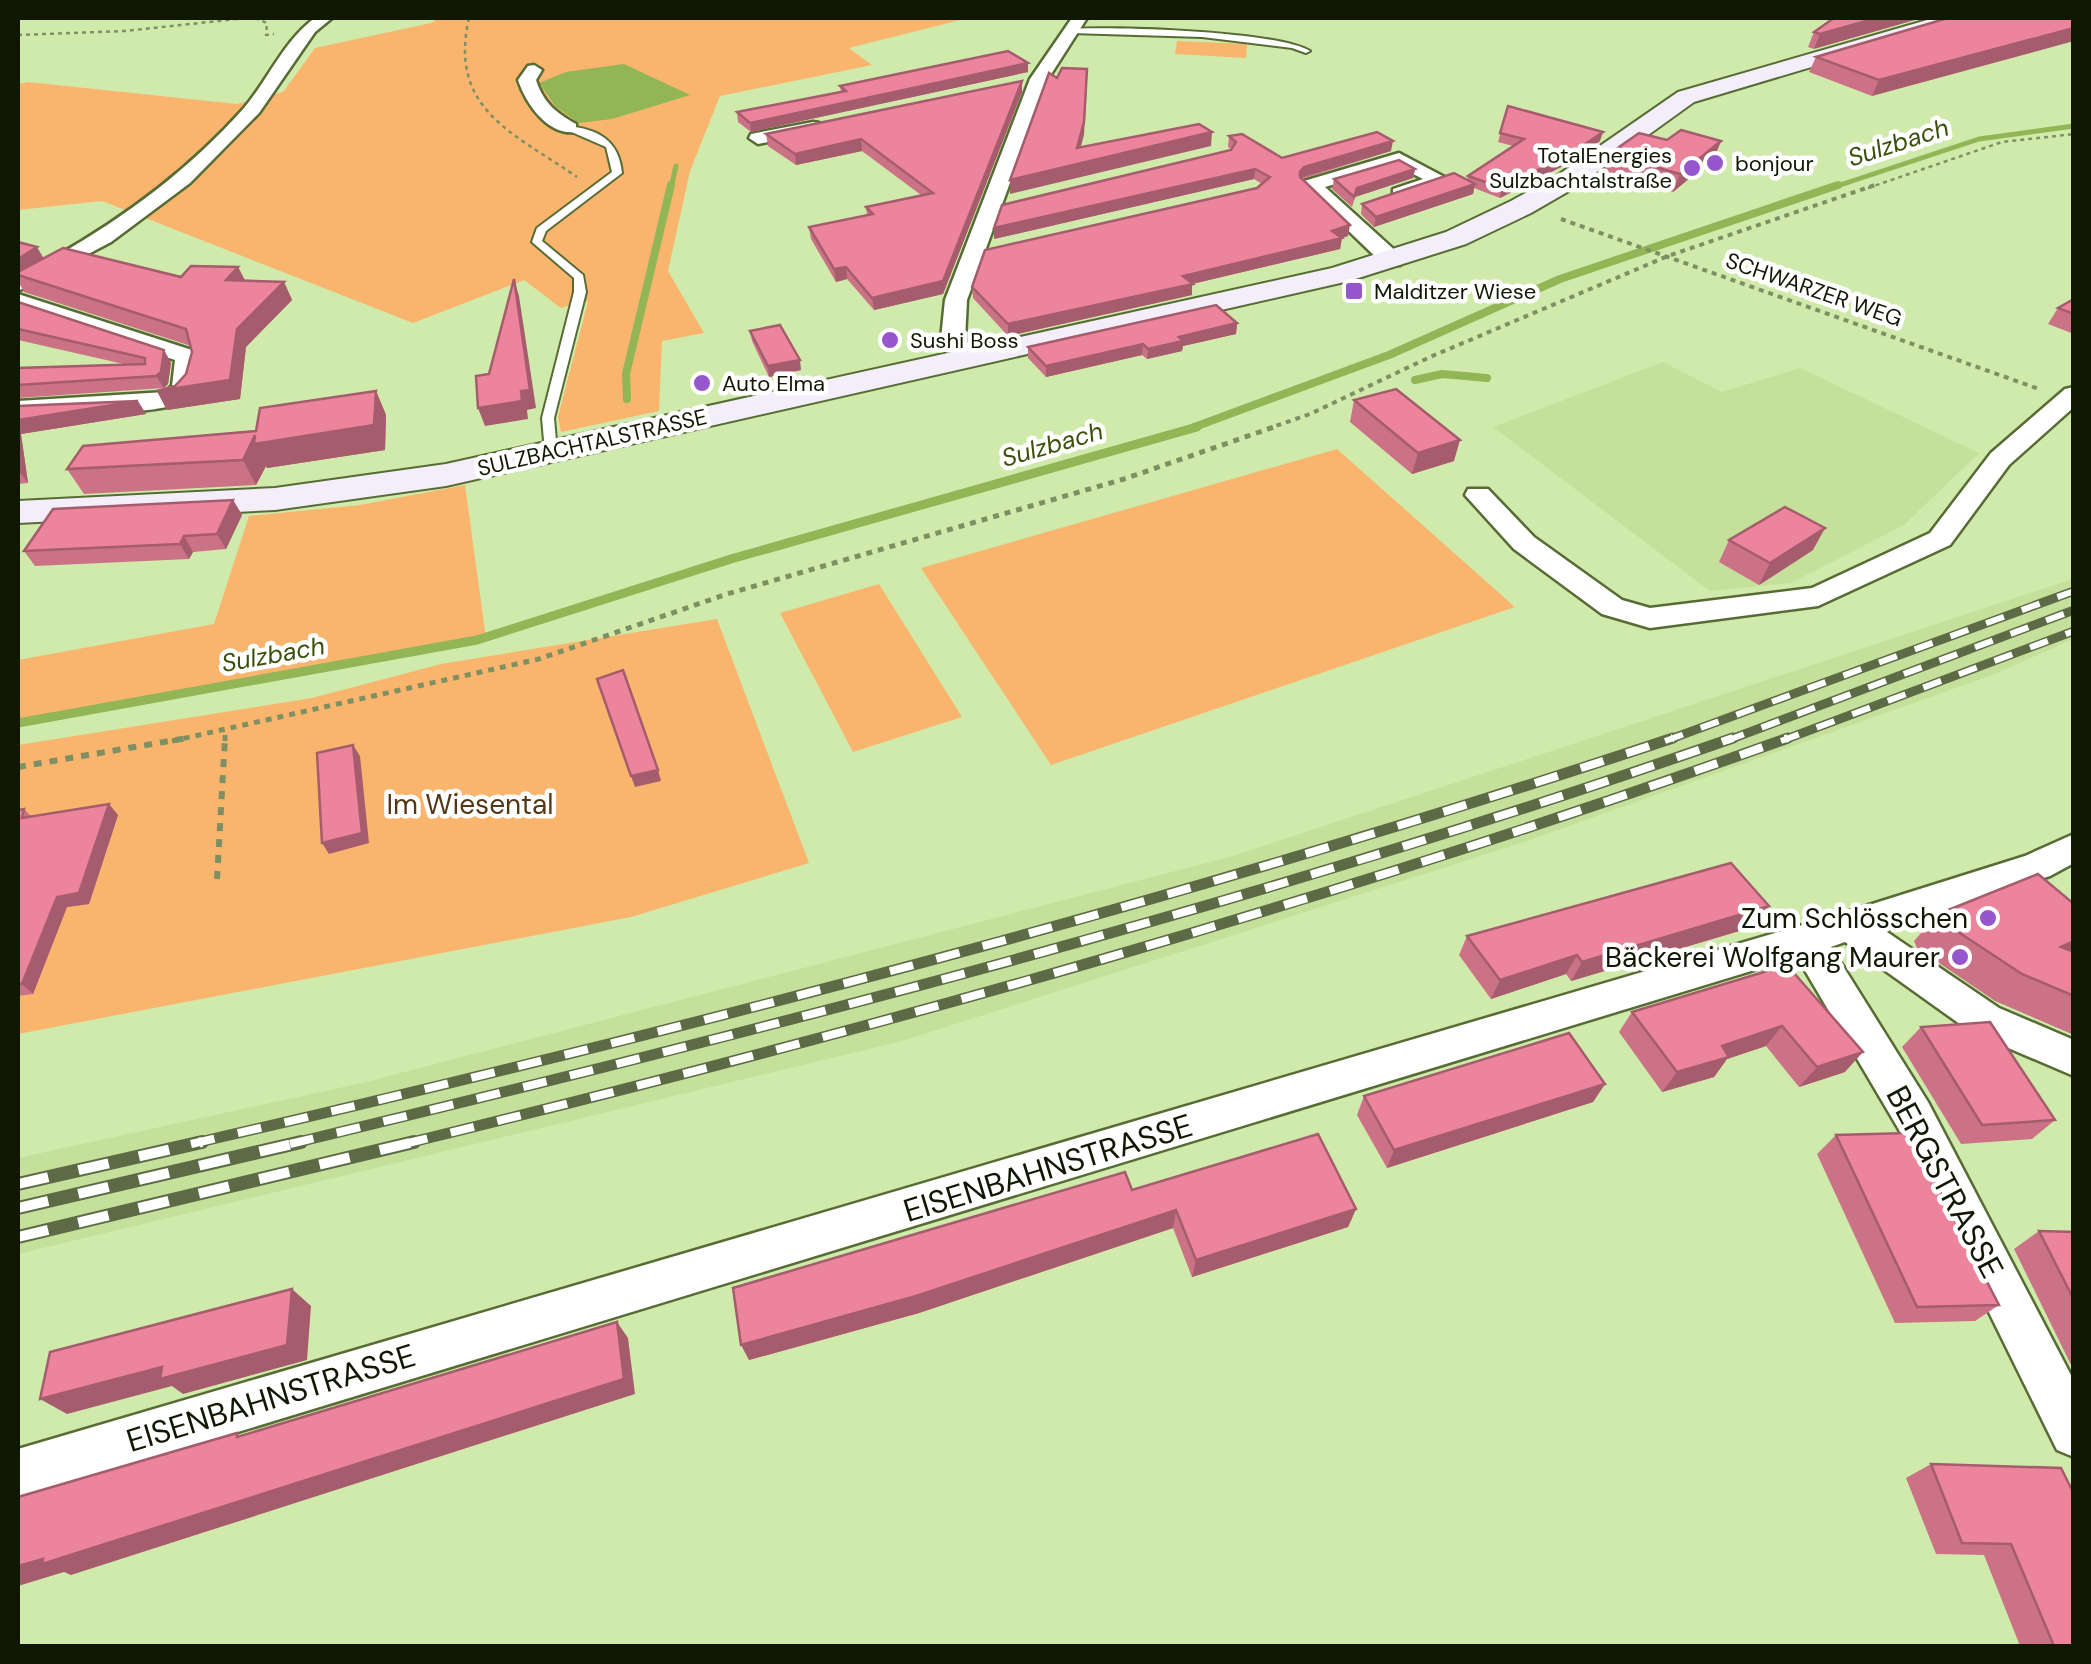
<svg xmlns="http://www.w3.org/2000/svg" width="2091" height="1664" font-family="'DM Sans',sans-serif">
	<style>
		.built { fill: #c4e09b }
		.green { fill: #f9b56d }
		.water { fill: #92b556 }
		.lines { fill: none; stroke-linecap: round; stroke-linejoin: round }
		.stream-far2 { stroke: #92b556; stroke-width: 5 }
		.stream-far1 { stroke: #92b556; stroke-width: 8 }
		.stream { stroke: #92b556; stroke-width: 9 }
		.lane-casing { stroke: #576c34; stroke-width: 4 }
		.street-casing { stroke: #576c34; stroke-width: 5 }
		.secondary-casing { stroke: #576c34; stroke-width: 4 }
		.path-far3 { stroke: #7e9063; stroke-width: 2.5; stroke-dasharray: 4 4; stroke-linecap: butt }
		.path-far2 { stroke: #7e9063; stroke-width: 4; stroke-dasharray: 5 5; stroke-linecap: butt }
		.path-far1 { stroke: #7e9063; stroke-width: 5; stroke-dasharray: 6 6; stroke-linecap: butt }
		.path { stroke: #7e9063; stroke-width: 6; stroke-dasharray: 8 8; stroke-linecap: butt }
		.lane { fill: #fff; fill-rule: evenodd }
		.street { fill: #fff; fill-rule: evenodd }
		.secondary { fill: #f4eefa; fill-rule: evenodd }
		.rail-far2-casing { stroke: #5c6b46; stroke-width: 9 }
		.rail-far1-casing { stroke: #5c6b46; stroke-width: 11 }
		.rail-casing { stroke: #5c6b46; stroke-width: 14 }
		.rail-far2 { stroke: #fff; stroke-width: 6; stroke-dasharray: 19; stroke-linecap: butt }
		.rail-far1 { stroke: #fff; stroke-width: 8; stroke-dasharray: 24; stroke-linecap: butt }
		.rail { stroke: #fff; stroke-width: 10; stroke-dasharray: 31; stroke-linecap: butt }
		.wall { fill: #cb7286 }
		.shaded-wall { fill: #a55c6d }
		.building { fill: #ec849c; stroke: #a55c6d; stroke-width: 2.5 }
		.poi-dot { fill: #9657ce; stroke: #fff; stroke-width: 4 }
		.labels { text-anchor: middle; stroke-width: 9; stroke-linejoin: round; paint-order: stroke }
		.far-poi-label { font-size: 22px; fill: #101803; stroke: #fff; text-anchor: start }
		.far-street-label { font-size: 22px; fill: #101803; stroke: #fff }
		.far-water-label { font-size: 25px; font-style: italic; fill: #3a500a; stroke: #fff }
		.park-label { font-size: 28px; fill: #543715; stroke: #fff }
		.poi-label { font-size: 28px; fill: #101803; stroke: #fff; text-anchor: end }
		.near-street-label { font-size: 32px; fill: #101803; stroke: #fff }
	</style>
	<rect width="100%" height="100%" fill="#d0eaac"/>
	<g class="built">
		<path d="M1663,362L1722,392L1800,368L1979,453L1904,525L1791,583L1710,591L1493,427Z"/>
		<path d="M2073,579V639L1995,674L1521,843L902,1041L18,1254V1158L362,1083L1233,856Z"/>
	</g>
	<g class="green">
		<path d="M439,18H968L849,48L872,65L720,96L690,171L668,271L704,333L662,341L659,411L561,432L558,417L588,301L561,308L524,280L413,323L102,201L18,210V84L28,82L237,104L283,92L315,48L431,23Z"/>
		<path d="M1177,41L1247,44L1246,58L1175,54Z"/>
		<path d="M1337,449L1515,607L1051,765L921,568Z"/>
		<path d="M465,485L486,638L18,723V660L214,624L249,516L360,505Z"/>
		<path d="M879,584L962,717L853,752L780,613Z"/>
		<path d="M717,619L809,863L631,917L18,1034V745L312,698L441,664Z"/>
	</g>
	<path class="water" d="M624,64L690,95L612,119L579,123L556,107L539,83L566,72Z"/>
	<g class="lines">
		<g class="stream-far2">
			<path d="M671,188L676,166"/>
			<path d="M1831,188L1979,139L2074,126"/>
		</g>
		<g class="stream-far1">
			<path d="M1415,380L1442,374L1487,378"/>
			<path d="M627,399L626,374L671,185"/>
			<path d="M1189,429L1389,355L1560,279L1838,185"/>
		</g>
		<path class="stream" d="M18,723L477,640L731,559L1197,427"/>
		<defs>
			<g id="lane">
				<path d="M1068,29C1112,26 1277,31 1310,51L1306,53L1292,48L1202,37L1071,33Z"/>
				<path d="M567,126C598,129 619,140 622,173L546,231L542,241L583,275L586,292L554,418L557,452L551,456L545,452L542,418L574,292V278L532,242L537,228L612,172L606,147L567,130Z"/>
			</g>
			<g id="street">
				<path d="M315,18H332L315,32L259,113L190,183L111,242L18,291V277C103,233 180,180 244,108C268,80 285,39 315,18Z"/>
				<path d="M1072,18H1087L1048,79L967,300L965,339L977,356L973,361H957L941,339L945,300L1030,79Z"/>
				<path d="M534,65L542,70L536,80C543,102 556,113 576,124V132C548,136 526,104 518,80L528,66Z"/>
				<path d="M813,122L819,123V131L758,144L749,138L751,134Z"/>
				<path d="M1399,153L1450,180L1407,197H1393V189L1423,179L1397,166L1325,187L1400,255L1403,260L1400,265H1384L1301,185L1304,181Z"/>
				<path d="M18,294L195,351C202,366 199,391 184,401C161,416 50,414 18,415V401L165,392L172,386L175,360L18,308Z"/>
				<path d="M2074,387V407L2009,465L1950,545L1818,606L1650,628L1602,614L1514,549L1465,495L1468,489H1488L1534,537L1622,600L1650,608L1812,588L1930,533L1991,453L2065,389Z"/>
				<path d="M2074,834V863L2050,876L1884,930L1999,1008L2074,1040V1076L1971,1032L1845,942L1831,947L1928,1102L2074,1381V1457L2057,1450L1898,1128L1797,957L18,1499V1449L1850,911L2025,856Z"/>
			</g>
			<path id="secondary" d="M1934,18H1966L1962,22L1694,102L1576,187L1531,213L1466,244L1349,281L446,486L275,510L18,523V501L275,488L446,464L1332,268L1446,232L1511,201L1558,175L1678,92Z"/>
		</defs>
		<use href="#lane" class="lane-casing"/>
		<use href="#street" class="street-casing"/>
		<use href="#secondary" class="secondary-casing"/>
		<g class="path-far3">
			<path d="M255,18L267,23L266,35L274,34"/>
			<path d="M469,18C448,110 514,133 577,177"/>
			<path d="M18,35L125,31L246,18"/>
			<path d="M1868,188L2002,142L2074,134"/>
		</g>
		<g class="path-far2">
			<path d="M1561,219L2039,389"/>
			<path d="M1267,429L1310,414L1430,357L1668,256L1875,185"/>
		</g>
		<g class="path-far1">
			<path d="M172,741L539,659L727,594L1124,479L1274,427"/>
			<path d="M225,741V732"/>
		</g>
		<g class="path">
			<path d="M18,767L187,738"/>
			<path d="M217,879L225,738"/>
		</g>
		<use href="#lane" class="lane"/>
		<use href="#street" class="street"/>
		<use href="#secondary" class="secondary"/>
		<defs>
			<g id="rail-far2">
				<path d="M1665,741L2074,591"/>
				<path d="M1726,741L2074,610"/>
				<path d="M1781,741L2074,631"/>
			</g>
			<g id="rail-far1">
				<path d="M191,1144C691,1029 1186,900 1673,738"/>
				<path d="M290,1144C777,1027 1261,903 1733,738"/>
				<path d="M404,1144C872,1030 1335,901 1788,738"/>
			</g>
			<g id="rail">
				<path d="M18,1184L202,1142"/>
				<path d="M18,1208L301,1142"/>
				<path d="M18,1237L414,1142"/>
			</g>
		</defs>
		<use href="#rail-far2" class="rail-far2-casing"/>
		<use href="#rail-far1" class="rail-far1-casing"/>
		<use href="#rail" class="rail-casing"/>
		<use href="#rail-far2" class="rail-far2"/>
		<use href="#rail-far1" class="rail-far1"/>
		<use href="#rail" class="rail"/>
	</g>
	<g class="wall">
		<path d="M1834,18L1814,49L1808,47L1814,32Z"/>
		<path d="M1948,18L1872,96L1809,72L1816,57Z"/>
		<path d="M1028,63V72L751,132L738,122L737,112L841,92L840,86Z"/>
		<path d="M1022,92L943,294L874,310L847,279L836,282L811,239L809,227L867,215L866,207L921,195L862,151L796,165L768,146L766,134Z"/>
		<path d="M1508,106L1600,141L1569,163L1500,198L1474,188L1473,194L1374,227L1361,214L1362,204L1467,180L1468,176L1513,146L1498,142Z"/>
		<path d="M1229,136L1282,158L1391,151L1302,179L1348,236L1342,238L1340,249L1192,284V295L1008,336L973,298L972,287L1257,188L1262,184L1254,179L994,239V228L1231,149L1228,147Z"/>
		<path d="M1667,140L1721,141L1714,158L1673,192L1603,172L1609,154Z"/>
		<path d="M1415,169L1413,178L1355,197L1352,207L1332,189L1334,179Z"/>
		<path d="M18,242L43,258L181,277L238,267L245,280L284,282L292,300L246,347L240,399L167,410L157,391L175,386L186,374L192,352L191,346L24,292L18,281Z"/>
		<path d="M2074,299V334L2048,324L2058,308Z"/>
		<path d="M18,302L164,350L171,363L168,384L164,388L18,398V368L128,365L18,340Z"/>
		<path d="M1237,323L1236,334L1183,346L1182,351L1147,359L1142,355L1046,377L1028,358V347Z"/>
		<path d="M750,331L801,370L769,377L752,341Z"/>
		<path d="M376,391L386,415L385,450L267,468L266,466L256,485L84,494L67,469L256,431Z"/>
		<path d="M1354,400L1454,461L1412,474L1350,422Z"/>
		<path d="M18,406L146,414L21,434L28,483L18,484Z"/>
		<path d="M233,500L242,515L226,549L193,552L189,559L35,566L24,551Z"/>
		<path d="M1729,540L1813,550L1759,585L1719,562Z"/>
		<path d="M24,809L31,816L118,815L89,904L67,907L33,994L18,996V810Z"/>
		<path d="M2074,904V1035L1995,1001L1917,948L1914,941L1938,914Z"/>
		<path d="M1756,926L1571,981L1566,974L1491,999L1459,955L1467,936Z"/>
		<path d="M1787,965L1845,1072L1799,1087L1766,1046L1727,1059L1714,1077L1662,1092L1619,1032L1632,1012Z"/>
		<path d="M1921,1027L2055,1120L2032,1139L1961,1144L1902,1047Z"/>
		<path d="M1605,1084L1593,1102L1387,1168L1357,1115L1364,1096Z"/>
		<path d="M1836,1135L1999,1305L1975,1321L1895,1323L1817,1154Z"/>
		<path d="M1132,1190L1356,1209L1348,1227L1192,1277L1173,1228L919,1313L749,1360Z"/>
		<path d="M2039,1231L2074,1232V1371L2014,1249Z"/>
		<path d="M1931,1464L2074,1494V1646H2020L1984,1555L1936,1554L1906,1478Z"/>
	</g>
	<g class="shaded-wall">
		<path d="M1877,18H1922L1814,49L1820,34Z"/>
		<path d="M2074,28V41L1872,96L1879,80Z"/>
		<path d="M1028,63V72L751,132L750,123Z"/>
		<path d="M1022,81V92L943,294L874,310L872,298Z"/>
		<path d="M1087,82L1084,135L1077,161V148Z"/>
		<path d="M1212,132L1211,146L1010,194V180Z"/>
		<path d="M1603,132L1600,141L1569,163L1500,198L1502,188Z"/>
		<path d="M861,139L862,151L796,165L795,154Z"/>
		<path d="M1393,141L1391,151L1303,177L1298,183L1300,172L1304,167Z"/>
		<path d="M1721,141L1714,158L1673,192L1680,174Z"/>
		<path d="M1255,169L1254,179L994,239V228Z"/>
		<path d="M1415,169L1413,178L1355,197L1352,207L1357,188Z"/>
		<path d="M1475,184L1473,194L1374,227L1376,217Z"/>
		<path d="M1350,225L1348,236L1342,238L1340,249L1192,284V295L1008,336V324L1183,276Z"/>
		<path d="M37,247L44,259L18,275V259Z"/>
		<path d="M238,267L247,285L226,280Z"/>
		<path d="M846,267L847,279L836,282L834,269Z"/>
		<path d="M514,279L519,296L536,408L527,410L528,419L485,426L478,408L522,401Z"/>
		<path d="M284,282L292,300L246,347L240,399L167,410L157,391L230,380L237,329Z"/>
		<path d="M1237,323L1236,334L1183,346L1182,351L1147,359L1148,349L1179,337Z"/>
		<path d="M1143,344L1142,355L1046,377V366Z"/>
		<path d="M164,350L171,363L168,384L164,388L156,376Z"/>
		<path d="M800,360L801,370L769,377L768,366Z"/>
		<path d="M376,391L386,415L385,450L267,468L266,466L256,485L243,460L255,435Z"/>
		<path d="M138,401L146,414L21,434L28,483L19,471L18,420Z"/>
		<path d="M1460,440L1454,461L1412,474L1418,453Z"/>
		<path d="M233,500L242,515L226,549L217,534Z"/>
		<path d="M1825,528L1813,550L1759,585L1770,563Z"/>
		<path d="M184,536L193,552L189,559L180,544Z"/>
		<path d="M353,745L360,756L369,843L329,854L322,843Z"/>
		<path d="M658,770L661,781L635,787L631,776Z"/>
		<path d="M109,804L118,815L89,904L67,907L33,994L22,984L57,897Z"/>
		<path d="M1769,906L1756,926L1571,981L1582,962Z"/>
		<path d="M2074,941V954L2061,947Z"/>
		<path d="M1577,955L1566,974L1491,999L1500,980Z"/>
		<path d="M1782,1026L1766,1046L1727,1059L1714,1077L1662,1092L1677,1072L1722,1046Z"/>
		<path d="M1863,1052L1845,1072L1799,1087L1817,1067Z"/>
		<path d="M1605,1084L1593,1102L1387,1168L1394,1150Z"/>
		<path d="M1356,1209L1348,1227L1192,1277L1196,1260Z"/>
		<path d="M1176,1210L1173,1228L919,1313L749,1360L741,1345Z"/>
		<path d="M292,1289L311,1306L307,1360L183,1394L172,1386L67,1414L40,1399Z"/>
		<path d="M617,1322L628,1338L635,1394L71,1575L64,1572L18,1586V1566Z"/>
	</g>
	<g class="building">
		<path d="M1834,18H1877L1820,34L1814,32Z"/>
		<path d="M1948,18H2074V28L1879,80L1816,57Z"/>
		<path d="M1008,51L1028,63L750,123L737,112L846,91L840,86Z"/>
		<path d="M1062,68L1087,69L1084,122L1077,148L1199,124L1212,132L1010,180L1049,73L1057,78Z"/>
		<path d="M1022,81L943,281L872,298L846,267L834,269L809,227L873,214L866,207L933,193L861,139L795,154L766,134Z"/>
		<path d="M1508,106L1603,132L1572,153L1502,188L1468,176L1524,139L1500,133Z"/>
		<path d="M1681,130L1721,141L1680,174L1609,154L1639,133L1667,140Z"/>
		<path d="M1377,132L1393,141L1304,167L1300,172V177L1350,225L1332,231L1342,238L1183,276L1193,284L1008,324L972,287L985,250L1257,188L1270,177L1255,169L994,228L1002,205L1231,150L1236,142L1229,136L1242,134L1282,158Z"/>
		<path d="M1399,160L1415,169L1357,188L1354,197L1334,179Z"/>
		<path d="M1454,173L1475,184L1376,217L1362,204Z"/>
		<path d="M18,242L37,247L18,259Z"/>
		<path d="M63,248L181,277L191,266L238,267L226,280L284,282L237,329L230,380L157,391L175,386L186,374L192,352L186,329L18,275V272Z"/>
		<path d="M514,279L530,390L521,391L522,401L478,408L476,376L489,374Z"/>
		<path d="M2074,299V314L2058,308Z"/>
		<path d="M18,302L164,350L161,372L156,376L18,385V368L145,364V358L18,329Z"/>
		<path d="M1216,305L1237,323L1179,337L1183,341L1148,349L1143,344L1046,366L1028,347Z"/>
		<path d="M780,325L800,360L768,366L750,331Z"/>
		<path d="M1396,389L1460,440L1418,453L1354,400Z"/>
		<path d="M376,391L374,425L254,444L255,435L243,460L67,469L83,446L256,431L260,408Z"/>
		<path d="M138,401L18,420V406Z"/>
		<path d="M233,500L217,534L184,536L180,544L24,551L53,509Z"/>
		<path d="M1785,507L1825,528L1770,563L1729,540Z"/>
		<path d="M623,670L658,770L631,776L597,679Z"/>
		<path d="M353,745L362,833L322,843L317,753Z"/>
		<path d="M109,804L79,893L57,897L22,984H18V810L24,809L22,818Z"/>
		<path d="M1731,863L1769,906L1582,962L1577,955L1500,980L1467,936Z"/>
		<path d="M2038,874L2074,904V941L2061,947L2074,952V996L2022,974L1940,920L1938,914Z"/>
		<path d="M1787,965L1863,1052L1817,1067L1782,1026L1722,1046L1729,1057L1677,1072L1632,1012Z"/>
		<path d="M1990,1022L2055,1120L1982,1125L1921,1027Z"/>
		<path d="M1569,1033L1605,1084L1394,1150L1364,1096Z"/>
		<path d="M1910,1133L1999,1305L1917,1307L1836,1135Z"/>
		<path d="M1318,1134L1356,1209L1196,1260L1176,1210L916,1296L741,1345L733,1288L1125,1172L1132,1190Z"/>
		<path d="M2039,1231L2074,1232V1300Z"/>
		<path d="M292,1289L287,1345L160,1379L162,1367L40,1399L50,1352Z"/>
		<path d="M617,1322L624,1379L42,1564L43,1559L18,1566V1497L237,1433V1437Z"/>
		<path d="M1931,1464L2061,1468L2074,1494V1646H2054L2011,1544L1962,1543Z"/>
	</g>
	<g class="poi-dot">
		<circle cx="1715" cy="163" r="10"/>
		<circle cx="1692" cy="168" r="10"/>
		<rect x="1344" y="281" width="20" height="20" rx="5"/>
		<circle cx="890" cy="340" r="10"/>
		<circle cx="702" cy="383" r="10"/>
		<circle cx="1988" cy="918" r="10"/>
		<circle cx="1960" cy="957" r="10"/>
	</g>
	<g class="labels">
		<g class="far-poi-label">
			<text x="1672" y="163" text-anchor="end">TotalEnergies<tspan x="1672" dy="25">Sulzbachtalstraße</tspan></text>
			<text x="1735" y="171">bonjour</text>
			<text x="1374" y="299">Malditzer Wiese</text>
			<text x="910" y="348">Sushi Boss</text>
			<text x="722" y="391">Auto Elma</text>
		</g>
		<g class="far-street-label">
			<text transform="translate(1814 289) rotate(19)" y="8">SCHWARZER WEG</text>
			<text transform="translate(592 442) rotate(-13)" y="8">SULZBACHTALSTRASSE</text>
		</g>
		<g class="far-water-label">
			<text transform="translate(1898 142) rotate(-18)" y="9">Sulzbach</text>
			<text transform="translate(1052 444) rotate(-16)" y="9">Sulzbach</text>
			<text transform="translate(273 654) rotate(-10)" y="9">Sulzbach</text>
		</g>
		<g class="park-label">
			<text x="470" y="814">Im Wiesental</text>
		</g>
		<g class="poi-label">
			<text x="1968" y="928">Zum Schlösschen</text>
			<text x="1940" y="967">Bäckerei Wolfgang Maurer</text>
		</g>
		<g class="near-street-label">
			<text transform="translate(1048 1168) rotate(-17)" y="11">EISENBAHNSTRASSE</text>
			<text transform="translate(1945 1182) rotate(62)" y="11">BERGSTRASSE</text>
			<text transform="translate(271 1398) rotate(-17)" y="11">EISENBAHNSTRASSE</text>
		</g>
	</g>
	<rect width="2091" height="1664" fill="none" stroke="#101803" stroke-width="40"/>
</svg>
